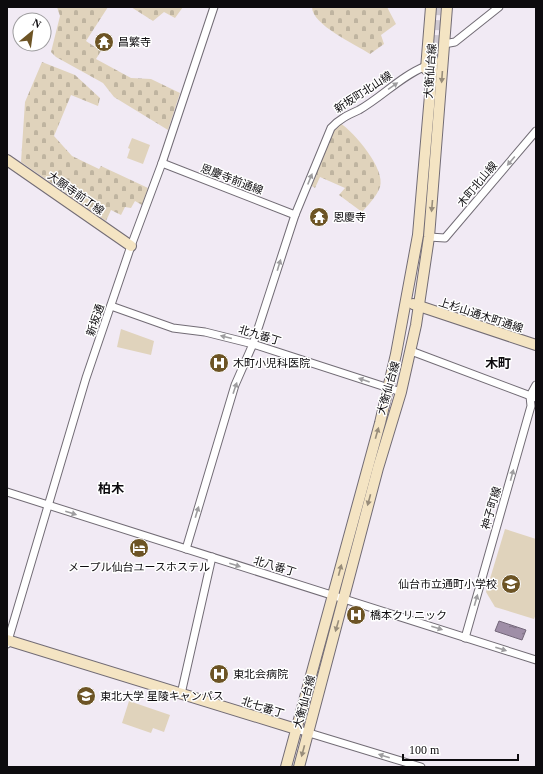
<svg xmlns="http://www.w3.org/2000/svg" width="543" height="774" font-family="'Times New Roman','Noto Sans JP',serif">
	<style>
		.green { fill: #e0d3bc }
		.cemetery { fill: url(#cemetery-stones) }
		.water { fill: url(#water-ripples); stroke: #736779 }
		.lines { fill: none; stroke-linecap: round; stroke-linejoin: round }
		.secondary-tunnel { stroke: #cfc9d2; stroke-width: 10; stroke-dasharray: 10 5; stroke-linecap: butt }
		.street-casing { stroke: #726c75; stroke-width: 9 }
		.secondary-casing { stroke: #726c75; stroke-width: 12 }
		.street { stroke: #fff; stroke-width: 7 }
		.secondary { stroke: #f4e4c3; stroke-width: 10 }
		.oneway { fill: #988d7b }
		.oneway2 { fill: #9e9d9f }
		.labels { text-anchor: middle; stroke-width: 3; stroke-linejoin: round; paint-order: stroke }
		.poi-label { font-size: 11px; fill: #0d0b0e; stroke: #fff; text-anchor: start }
		.street-label { font-size: 11px; fill: #0d0b0e; stroke: #fff }
		.quarter-label { font-size: 13px; font-weight: bold; fill: #0d0b0e; stroke: #fff }
	</style>
	<defs>
		<pattern id="cemetery-stones" width="16" height="16" patternUnits="userSpaceOnUse"><rect width="16" height="16" fill="#e0d3bc"/><path d="M2 7V4a2 2 0 0 1 4 0v3zM10 15v-3a2 2 0 0 1 4 0v3z" fill="#bfb4a0"/></pattern>
		<pattern id="water-ripples" width="26" height="14" patternUnits="userSpaceOnUse"><rect width="26" height="14" fill="#9f8ea7"/><path d="M2 4q2-2 4 0t4 0M15 11q2-2 4 0t4 0" fill="none" stroke="#807286"/></pattern>
	</defs>
	<rect width="100%" height="100%" fill="#f1eaf4"/>
	<g class="green">
		<path d="M132,138L150,145L143,164L127,158L130,149L128,148Z"/>
		<path d="M121,329L154,341L151,355L117,347Z"/>
		<path d="M505,529L536,539V614L534,619L495,607L486,592Z"/>
		<path d="M129,701L170,715L164,732L153,728L151,733L122,723Z"/>
	</g>
	<g class="cemetery">
		<path d="M57,7H108L86,41L101,51L96,59L131,78L151,79L180,93L168,130L114,97L103,83L56,57L51,52L60,16Z"/>
		<path d="M131,7H183L175,18L164,12L153,21Z"/>
		<path d="M312,7H387L396,24L381,35L384,44L370,54C355,44 312,25 312,7Z"/>
		<path d="M42,62L75,75L100,98L98,106L71,95L54,136L72,156L99,169L101,166L148,188L142,205L135,201L131,208L125,207L121,215L111,210L106,221L21,162L25,102Z"/>
		<path d="M340,123C354,132 386,169 380,187C377,196 368,205 362,212L339,195L345,188L320,177L315,188L310,185L332,131Z"/>
	</g>
	<path class="water" d="M499,621L526,630L522,640L495,631Z"/>
	<g class="lines">
		<path class="secondary-tunnel" d="M433,60L436,7"/>
		<defs>
			<g id="street">
				<path d="M444,44L455,42L499,7"/>
				<path d="M162,163L295,215"/>
				<path d="M429,237L445,238L536,131"/>
				<path d="M111,306L173,328L205,332L253,344L401,392"/>
				<path d="M411,351L536,398"/>
				<path d="M7,492L536,660"/>
				<path d="M186,549L235,385L253,344L295,215L331,128C339,119 348,115 359,110C382,97 401,76 426,66"/>
				<path d="M465,638L531,406L530,396L536,385"/>
				<path d="M7,644L86,378L131,246L162,163L214,7"/>
				<path d="M181,694L212,557"/>
				<path d="M296,729L421,767"/>
			</g>
			<g id="secondary">
				<path d="M426,69L431,7"/>
				<path d="M7,160L131,246"/>
				<path d="M413,304L536,345"/>
				<path d="M7,640L296,729"/>
				<path d="M286,767L380,423L396,354L418,235L433,60"/>
				<path d="M299,767L378,468L401,392L416,325L429,237L447,7"/>
			</g>
		</defs>
		<use href="#street" class="street-casing"/>
		<use href="#secondary" class="secondary-casing"/>
		<use href="#street" class="street"/>
		<use href="#secondary" class="secondary"/>
	</g>
	<defs><path id="oneway-solid" d="M-6-.8H1V-3.2L6.5 0L1 3.2V.8H-6Z"/></defs>
	<g class="oneway">
		<use href="#oneway-solid" transform="translate(442 77) rotate(94)"/>
		<use href="#oneway-solid" transform="translate(432 206) rotate(95)"/>
		<use href="#oneway-solid" transform="translate(377 433) rotate(-74)"/>
		<use href="#oneway-solid" transform="translate(369 500) rotate(105)"/>
		<use href="#oneway-solid" transform="translate(340 570) rotate(-75)"/>
		<use href="#oneway-solid" transform="translate(337 626) rotate(106)"/>
		<use href="#oneway-solid" transform="translate(303 751) rotate(105)"/>
	</g>
	<g class="oneway2">
		<use href="#oneway-solid" transform="translate(393 86) rotate(-35)"/>
		<use href="#oneway-solid" transform="translate(511 161) rotate(130)"/>
		<use href="#oneway-solid" transform="translate(310 179) rotate(-68)"/>
		<use href="#oneway-solid" transform="translate(279 265) rotate(-73)"/>
		<use href="#oneway-solid" transform="translate(226 337) rotate(-166)"/>
		<use href="#oneway-solid" transform="translate(364 380) rotate(-161)"/>
		<use href="#oneway-solid" transform="translate(235 388) rotate(-71)"/>
		<use href="#oneway-solid" transform="translate(512 475) rotate(-75)"/>
		<use href="#oneway-solid" transform="translate(197 512) rotate(-73)"/>
		<use href="#oneway-solid" transform="translate(71 513) rotate(17)"/>
		<use href="#oneway-solid" transform="translate(235 565) rotate(17)"/>
		<use href="#oneway-solid" transform="translate(476 600) rotate(-74)"/>
		<use href="#oneway-solid" transform="translate(437 628) rotate(18)"/>
		<use href="#oneway-solid" transform="translate(501 649) rotate(18)"/>
		<use href="#oneway-solid" transform="translate(384 756) rotate(-163)"/>
	</g>
	<defs>
		<symbol id="temple-disc" viewBox="-11 -11 22 22"><circle r="9.5" fill="#6d5425" stroke="#fff"/><path d="M0-6L5-2H3V0L6.5 2.5H4V6H1.5V3h-3V6H-4V2.5H-6.5L-3 0V-2H-5Z" fill="#fff"/></symbol>
		<symbol id="hospital-disc" viewBox="-11 -11 22 22"><circle r="9.5" fill="#6d5425" stroke="#fff"/><path d="M-5-5h3v3.5h4V-5h3V5h-3V1.5h-4V5h-3Z" fill="#fff"/></symbol>
		<symbol id="hotel-disc" viewBox="-11 -11 22 22"><circle r="9.5" fill="#6d5425" stroke="#fff"/><path d="M-6-4.5h1.5V1H6V5H4.5V3h-9V5H-6ZM-4 0a1.8 1.8 0 1 1 3.6 0ZM.5 0V-2.5h3Q6-2.5 6 0Z" fill="#fff"/></symbol>
		<symbol id="school-disc" viewBox="-11 -11 22 22"><circle r="9.5" fill="#6d5425" stroke="#fff"/><path d="M0-5L7-2L0 1L-7-2ZM-4 1L0 2.5L4 1V4Q0 6-4 4Z" fill="#fff"/></symbol>
		<symbol id="university-disc" viewBox="-11 -11 22 22"><circle r="9.5" fill="#6d5425" stroke="#fff"/><path d="M0-5L7-2L0 1L-7-2ZM-4 1L0 2.5L4 1V4Q0 6-4 4Z" fill="#fff"/></symbol>
	</defs>
	<g fill-rule="evenodd">
		<use href="#temple-disc" x="93" y="31" width="22" height="22"/>
		<use href="#temple-disc" x="308" y="206" width="22" height="22"/>
		<use href="#hospital-disc" x="208" y="352" width="22" height="22"/>
		<use href="#hotel-disc" x="128" y="537" width="22" height="22"/>
		<use href="#school-disc" x="500" y="573" width="22" height="22"/>
		<use href="#hospital-disc" x="345" y="604" width="22" height="22"/>
		<use href="#hospital-disc" x="208" y="663" width="22" height="22"/>
		<use href="#university-disc" x="75" y="685" width="22" height="22"/>
	</g>
	<g class="labels">
		<g class="poi-label">
			<text x="118" y="46">昌繁寺</text>
			<text x="333" y="221">恩慶寺</text>
			<text x="233" y="367">木町小児科医院</text>
			<text x="139" y="571" text-anchor="middle">メープル仙台ユースホステル</text>
			<text x="497" y="588" text-anchor="end">仙台市立通町小学校</text>
			<text x="370" y="619">橋本クリニック</text>
			<text x="233" y="678">東北会病院</text>
			<text x="100" y="700">東北大学 星陵キャンパス</text>
		</g>
		<g class="street-label">
			<text transform="translate(430 71) rotate(-86)" y="4">大衡仙台線</text>
			<text transform="translate(363 92) rotate(-33)" y="4">新坂町北山線</text>
			<text transform="translate(232 179) rotate(21)" y="4">恩慶寺前通線</text>
			<text transform="translate(477 184) rotate(-50)" y="4">木町北山線</text>
			<text transform="translate(76 193) rotate(35)" y="4">大願寺前丁線</text>
			<text transform="translate(481 315) rotate(18)" y="4">上杉山通木町通線</text>
			<text transform="translate(95 320) rotate(-71)" y="4">新坂通</text>
			<text transform="translate(260 335) rotate(17)" y="4">北九番丁</text>
			<text transform="translate(388 388) rotate(-74)" y="4">大衡仙台線</text>
			<text transform="translate(491 508) rotate(-74)" y="4">神子町線</text>
			<text transform="translate(275 566) rotate(17)" y="4">北八番丁</text>
			<text transform="translate(304 702) rotate(-75)" y="4">大衡仙台線</text>
			<text transform="translate(263 707) rotate(18)" y="4">北七番丁</text>
		</g>
		<g class="quarter-label">
			<text x="498" y="368">木町</text>
			<text x="111" y="493">柏木</text>
		</g>
	</g>
	<rect width="543" height="774" fill="none" stroke="#0d0b0e" stroke-width="16"/>
	<g transform="translate(32 32) rotate(29)"><circle r="19" fill="#ffffff" stroke="#9e9d9f"/>
	<path d="M0-3L7 15L0 10L-7 15Z" fill="#6d5425"/>
	<text y="-6" font-size="11" font-weight="bold" text-anchor="middle" fill="#0d0b0e">N</text>
	</g>
	<path d="M403 754v6h115v-6" fill="none" stroke="#0d0b0e" stroke-width="2"/>
	<text x="409" y="754" font-size="12" fill="#0d0b0e" stroke="#ffffff" stroke-width="3" paint-order="stroke">100 m</text>
</svg>
